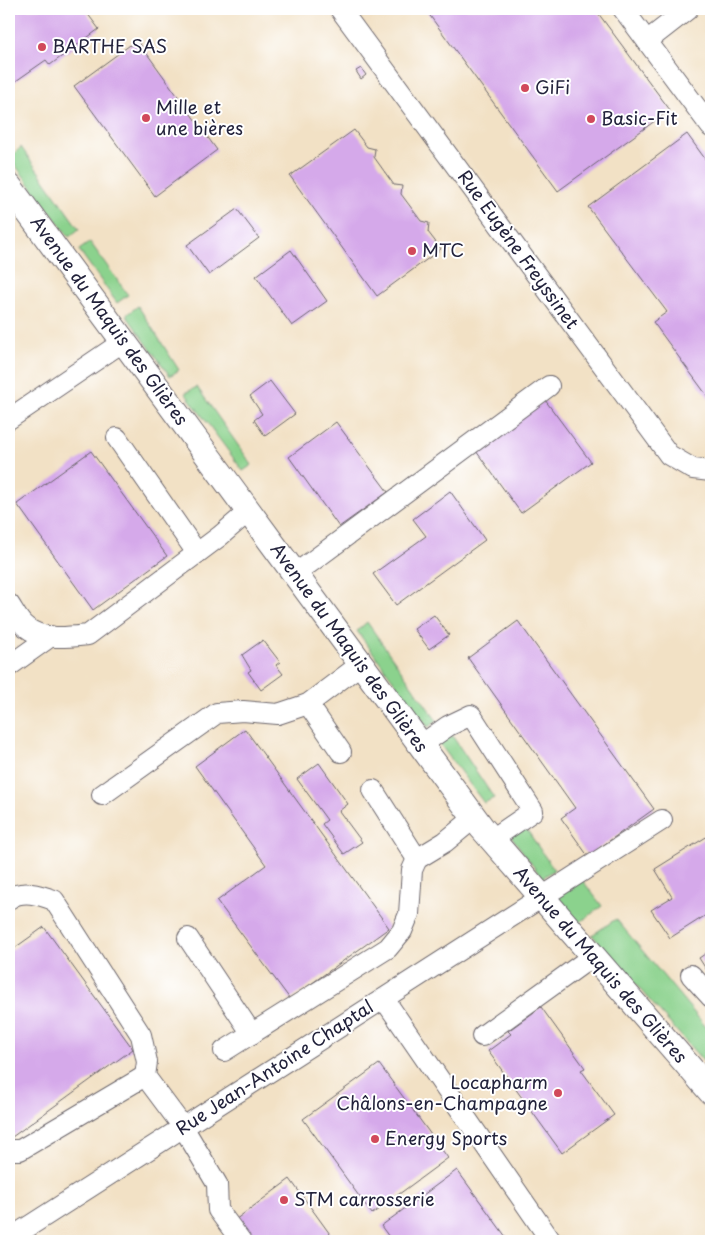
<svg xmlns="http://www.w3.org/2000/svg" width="720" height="1250" font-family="'Playpen Sans',sans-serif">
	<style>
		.green { fill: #8bd28d; stroke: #567a64 }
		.building { fill: #d5a9ea }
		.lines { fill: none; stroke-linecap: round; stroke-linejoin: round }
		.minor-casing { stroke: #6b656b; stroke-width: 22 }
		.major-casing { stroke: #6b656b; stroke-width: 27 }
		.minor { stroke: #fff; stroke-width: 20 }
		.major { stroke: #fff; stroke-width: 25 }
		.poi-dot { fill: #d1495b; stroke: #fff; stroke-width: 2 }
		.labels { text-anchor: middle; stroke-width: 4; stroke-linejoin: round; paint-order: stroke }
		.poi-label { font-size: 18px; fill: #22223b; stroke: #fff; text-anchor: start }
		.street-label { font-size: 18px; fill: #22223b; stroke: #fff }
	</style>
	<rect width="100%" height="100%" fill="#fff"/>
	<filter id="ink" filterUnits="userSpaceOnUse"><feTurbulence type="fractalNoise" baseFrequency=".02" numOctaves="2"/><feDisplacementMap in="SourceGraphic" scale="10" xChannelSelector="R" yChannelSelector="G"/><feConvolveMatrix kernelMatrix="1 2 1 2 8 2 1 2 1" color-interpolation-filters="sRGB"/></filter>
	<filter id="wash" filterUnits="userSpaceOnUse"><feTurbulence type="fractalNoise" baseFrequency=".0096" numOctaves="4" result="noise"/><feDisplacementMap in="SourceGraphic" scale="20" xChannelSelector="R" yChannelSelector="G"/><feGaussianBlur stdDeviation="1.12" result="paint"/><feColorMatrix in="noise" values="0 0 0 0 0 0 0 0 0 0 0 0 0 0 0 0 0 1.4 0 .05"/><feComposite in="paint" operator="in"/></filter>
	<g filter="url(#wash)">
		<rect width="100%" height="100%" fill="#f2e1c5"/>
		<g class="green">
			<path d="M21,147L79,229L69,237L10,158Z"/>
			<path d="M90,242L128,295L117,303L79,250Z"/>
			<path d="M138,306L179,370L170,376L126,315Z"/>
			<path d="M197,387L252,465L243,471L185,393Z"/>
			<path d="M367,622L437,721L428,727L357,631Z"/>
			<path d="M451,734L494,798L484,803L439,743Z"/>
			<path d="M525,827L554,870L542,878L511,836Z"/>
			<path d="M580,877L602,906L579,923L555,894Z"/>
			<path d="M616,919L711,1033V1070L592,935Z"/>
		</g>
		<g id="blocks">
			<g class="building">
				<path d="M11,9H84L99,29L50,65L46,60L13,83L9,77V34L10,33L9,31V10Z"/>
				<path d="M425,9H595L670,110L558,191Z"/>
				<path d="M137,40L217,150L155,196L74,86Z"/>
				<path d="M361,68L366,75L361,79L356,71Z"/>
				<path d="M354,130L367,147L375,149L374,157L394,185L402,186L401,194L421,221L429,223L428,232L441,249L377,296L290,176Z"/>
				<path d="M687,134L711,167V401L653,322L667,312L588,207Z"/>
				<path d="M237,209L259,238L209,275L187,245Z"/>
				<path d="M291,250L327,301L292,326L256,276Z"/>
				<path d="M270,381L295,414L265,436L254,420L262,414L250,396Z"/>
				<path d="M545,400L591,462L521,513L476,451Z"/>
				<path d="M336,422L388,492L339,527L289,457Z"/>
				<path d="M91,451L167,556L93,610L17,504Z"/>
				<path d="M450,491L485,540L396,605L373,574L426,536L413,519Z"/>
				<path d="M434,615L449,635L429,649L414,629Z"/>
				<path d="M518,621L654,809L588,856L561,818L575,808L468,658Z"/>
				<path d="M263,640L280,662L276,665L283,674L261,690L248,672L251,670L242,655Z"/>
				<path d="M245,729L389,928L290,999L217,901L266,865L195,766Z"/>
				<path d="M319,763L348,804L339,811L362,842L344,854L322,824L327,820L297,779Z"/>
				<path d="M711,834V912L670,938L651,910L672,897L655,869Z"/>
				<path d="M44,927L133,1049L12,1137L9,1133V952Z"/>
				<path d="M711,950V977L699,958Z"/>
				<path d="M541,1007L585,1068L581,1070L614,1115L562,1153L488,1051L511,1034L508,1031Z"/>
				<path d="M379,1064L448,1158L372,1214L303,1119Z"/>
				<path d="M457,1170L509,1241H392L381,1226Z"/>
				<path d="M290,1179L335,1241H250L235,1220Z"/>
			</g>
		</g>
	</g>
	<g filter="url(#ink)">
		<use href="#blocks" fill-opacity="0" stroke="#6b656b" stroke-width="1"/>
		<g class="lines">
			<defs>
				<g id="minor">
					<path d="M340,9L669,455L693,469L711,471"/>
					<path d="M623,9L711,127"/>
					<path d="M647,41L688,9"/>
					<path d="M9,419L124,341"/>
					<path d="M117,438L197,553"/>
					<path d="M295,574L549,386"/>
					<path d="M9,604C14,611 19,622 26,627C43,641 68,637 88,635L220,536L249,511"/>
					<path d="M9,666L51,636"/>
					<path d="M308,704L341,752"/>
					<path d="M421,745L448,726L471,715L533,811L491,840"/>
					<path d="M373,790L417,859"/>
					<path d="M102,795L217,713L243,711L278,714L308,704L361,664"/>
					<path d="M9,899C22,889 40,895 54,900L141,1035L147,1062L145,1076L183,1127L217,1184L218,1210L241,1241"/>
					<path d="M188,938L252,1034"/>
					<path d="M691,975L711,997"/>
					<path d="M384,999L551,1241"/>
					<path d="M482,1036L593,956"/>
					<path d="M224,1051L388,948L402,931L409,914L412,870L417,859L445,842L474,818"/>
					<path d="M9,1150H20L145,1076"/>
					<path d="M9,1239L662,820"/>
				</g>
				<path id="major" d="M9,186L482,828L711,1092"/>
			</defs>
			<use href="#minor" class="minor-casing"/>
			<use href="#major" class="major-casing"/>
			<use href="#minor" class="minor"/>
			<use href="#major" class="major"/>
		</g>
	</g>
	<g class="poi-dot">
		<circle cx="42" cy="47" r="5"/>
		<circle cx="525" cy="88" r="5"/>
		<circle cx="146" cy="118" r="5"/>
		<circle cx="591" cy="119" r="5"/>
		<circle cx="412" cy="251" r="5"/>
		<circle cx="558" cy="1093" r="5"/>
		<circle cx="375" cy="1139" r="5"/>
		<circle cx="284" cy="1200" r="5"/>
	</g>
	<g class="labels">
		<g class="poi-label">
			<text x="52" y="53">BARTHE SAS</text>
			<text x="535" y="94">GiFi</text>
			<text x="156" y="114">Mille et<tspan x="156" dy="21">une bières</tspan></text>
			<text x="601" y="125">Basic-Fit</text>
			<text x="422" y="257">MTC</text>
			<text x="548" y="1089" text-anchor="end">Locapharm<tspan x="548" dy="21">Châlons-en-Champagne</tspan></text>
			<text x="385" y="1145">Energy Sports</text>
			<text x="294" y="1206">STM carrosserie</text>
		</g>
		<g class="street-label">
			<text transform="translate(518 250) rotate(54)" y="6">Rue Eugène Freyssinet</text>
			<text transform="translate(109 321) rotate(54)" y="6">Avenue du Maquis des Glières</text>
			<text transform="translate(349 648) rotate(54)" y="6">Avenue du Maquis des Glières</text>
			<text transform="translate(600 965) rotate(49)" y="6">Avenue du Maquis des Glières</text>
			<text transform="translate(275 1068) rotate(-33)" y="6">Rue Jean-Antoine Chaptal</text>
		</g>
	</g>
	<rect width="720" height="1250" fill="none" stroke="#fff" stroke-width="30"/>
</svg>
